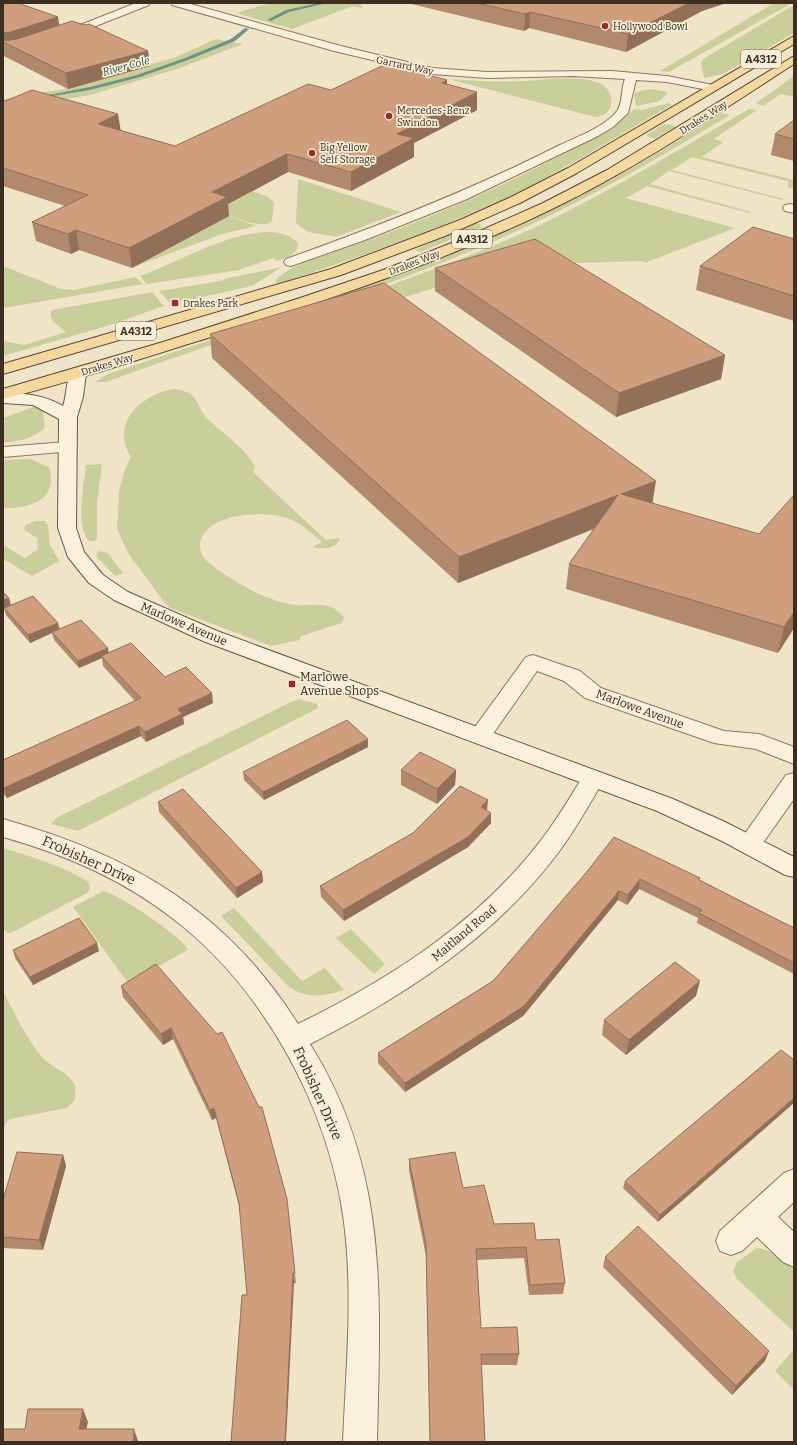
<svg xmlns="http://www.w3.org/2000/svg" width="797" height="1445" font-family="Bitter,serif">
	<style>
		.green { fill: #c9cf9b }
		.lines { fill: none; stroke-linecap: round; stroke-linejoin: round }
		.stream { fill: #6f938a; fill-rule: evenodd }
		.street-casing { stroke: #8d765c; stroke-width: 2 }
		.secondary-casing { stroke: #6f573f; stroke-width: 2 }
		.primary-casing { stroke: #5b4430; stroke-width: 2 }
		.street { fill: #faf1dc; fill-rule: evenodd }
		.secondary { fill: #faf1dc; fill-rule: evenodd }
		.primary { fill: #f3d9a0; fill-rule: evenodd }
		.wall { fill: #b2896c }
		.shaded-wall { fill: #916f58 }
		.building { fill: #cf9f7d; stroke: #916f58 }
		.poi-dot { fill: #9e2a2b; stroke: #f7eed8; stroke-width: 1.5 }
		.labels { text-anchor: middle; stroke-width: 3.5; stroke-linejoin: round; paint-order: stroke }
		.far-poi-label { font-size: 10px; fill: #3d2e20; stroke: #f7eed8; text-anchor: start }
		.far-street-label { font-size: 10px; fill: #3d2e20; stroke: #f7eed8 }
		.shield { fill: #f7eed8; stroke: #756857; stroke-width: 1 }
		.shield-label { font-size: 11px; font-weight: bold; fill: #3d2e20 }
		.far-water-label { font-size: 11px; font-style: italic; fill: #2f5d5a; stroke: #f7eed8 }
		.street-label { font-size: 12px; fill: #3d2e20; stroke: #f7eed8 }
		.poi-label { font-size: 12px; fill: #3d2e20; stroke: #f7eed8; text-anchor: start }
		.near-street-label { font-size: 14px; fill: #3d2e20; stroke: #f7eed8 }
	</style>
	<rect width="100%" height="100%" fill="#f0e4c8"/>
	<g class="green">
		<path d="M271,3H359L363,7L361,8L353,6L292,29L236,13Z"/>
		<path d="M774,3H792L669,72L660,71Z"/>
		<path d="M794,5V33L723,74L704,78L701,63L703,59Z"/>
		<path d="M216,39L243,44L177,69L90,95L3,110V99L70,88L176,57Z"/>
		<path d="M794,76V97L781,94L763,106L756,103Z"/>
		<path d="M448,79C473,81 499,82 524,81C547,80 575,75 597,82C616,88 617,116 595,117Z"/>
		<path d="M651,89L668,92L660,101L636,106L634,94L640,91Z"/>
		<path d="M669,103L672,105C620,134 569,167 516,193C439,230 358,257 278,284L275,281C291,262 344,249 369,240C436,215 502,187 565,153C589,140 615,130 634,109L642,110Z"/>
		<path d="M749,109L757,110L714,139L723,142L702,157L794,180V188H788V181L692,157L672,170L784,199L782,200L669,171L650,184L751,212L749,213L647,186L626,198L735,228L645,263L643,261L576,263L545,246C495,266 447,286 395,300L377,290C432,270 487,250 540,225C612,190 680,149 749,109Z"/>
		<path d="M721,113L730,115C660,157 591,198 517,231C384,291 243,332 106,382H95L108,374C273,319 443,266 597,187C640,165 681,139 721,113Z"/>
		<path d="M664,124L672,125L675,127L654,139L646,135Z"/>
		<path d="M298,179L401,212L336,237L308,232L297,224L296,222Z"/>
		<path d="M252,191L267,196L274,202L272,221C262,231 229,215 216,210Z"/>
		<path d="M229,216L256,226L222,234L136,266Z"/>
		<path d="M476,223L480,224L482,227L420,252L414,250Z"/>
		<path d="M266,232C278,232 290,234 298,243L297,250L290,256L277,261L273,258L239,270L147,284L140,276C181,261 222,235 266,232Z"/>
		<path d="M3,266L61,289L74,290L135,277L143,284L3,308Z"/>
		<path d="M282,267L252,286L171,304L159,291L220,281L228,278Z"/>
		<path d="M152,292L164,306L107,326L3,356V341L24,345L66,332C60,326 46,320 52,310Z"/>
		<path d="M175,389C179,390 185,391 189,393C198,398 199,409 205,416C221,433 243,445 255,466L253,472L326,540L340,538C338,549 320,550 312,547L322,542C311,533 300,522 287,518C265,510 202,513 200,545C200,551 202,557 207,561C220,573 255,594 272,599C279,602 288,604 296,605C308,606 323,602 335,609C338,611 341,614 344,617L342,623L301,636L300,640L271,646L170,608L164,602L128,553L117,529L119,491L125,469L131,457C109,424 142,393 175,389Z"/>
		<path d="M33,407L39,408L43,411L45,428C32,439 20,441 3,443V418Z"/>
		<path d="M30,459L49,467C59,500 30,509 3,508V460Z"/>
		<path d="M102,464L97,504V539L94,541H89C75,527 84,484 86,465Z"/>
		<path d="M35,521H45L48,525L50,545L59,561L32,576L3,559V545L25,558L38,549L37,538L24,530L26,525Z"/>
		<path d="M100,551L108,553L123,573L122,574L115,576L97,557L96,554Z"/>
		<path d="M299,699L317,704L318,708L78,831L51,824L56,818L293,701Z"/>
		<path d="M3,848C33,857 62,866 89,882L90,889L87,893L11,933H8L3,928Z"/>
		<path d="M103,891C116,892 185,939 188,950L128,983L73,907Z"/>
		<path d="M234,908L302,981L325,968L344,990C324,997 306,999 288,986L221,916Z"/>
		<path d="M351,929L385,964L374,974L336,938Z"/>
		<path d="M3,991C15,1014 26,1038 42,1057C51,1067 67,1072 73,1082C77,1087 75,1094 75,1100L67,1108L10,1119L6,1122L3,1133Z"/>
		<path d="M757,1248C773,1250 783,1259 794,1270V1332L737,1279L733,1271L737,1262Z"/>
		<path d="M794,1349V1390L775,1371Z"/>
	</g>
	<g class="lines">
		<g class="stream">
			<path d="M319,3H327L289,12L271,21L267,20L286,10Z"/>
			<path d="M245,28L249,29L235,41L188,60L140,77L90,90L40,98L38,97L90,87L137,75L185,58L231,39Z"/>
		</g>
		<defs>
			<g id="street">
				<path d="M136,3H150L149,5L68,37L64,38L59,35L60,33Z"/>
				<path d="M171,3H187L341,46L432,68L487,72L612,71L667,76L713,85L719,88L713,91L667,82L636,80L628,113L613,127L598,136L467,199L365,240L291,266L286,265L284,262L286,259C379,226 471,190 560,145C577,137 606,126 617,111C623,103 621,88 625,79L573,76L487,78L432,74L334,51L172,5Z"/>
				<path d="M790,204L794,205V213L785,211L783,208L785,205Z"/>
				<path d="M67,442L73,443L76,447L73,451L3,457V447Z"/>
				<path d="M533,655L580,671L601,688L724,731L759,734L794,747V764L756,749L714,743L585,698L564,681L537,671L488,741L480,744L472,741L469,736L472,731L526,657Z"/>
				<path d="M593,771L601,773L604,779C590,804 575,830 558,853C493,939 404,996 310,1044C390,1171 380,1299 377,1442H343C346,1367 354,1290 343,1215C327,1105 262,986 172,918C122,879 64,854 3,837V819C131,855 226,910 298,1024C390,979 479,922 542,839C558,818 571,796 585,773Z"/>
				<path d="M794,773V799L758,850L750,853L742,850L738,844L742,838L786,775Z"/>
				<path d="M794,1169V1202L778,1217L794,1232V1267L783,1262L757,1237L742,1251L731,1255L720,1251L716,1241L720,1231L784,1173Z"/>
			</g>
			<path id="secondary" d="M78,368L84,370L86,373L83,397L77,417L76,528L84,552L103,575L128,592L217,631L673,799L723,821L794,857V877L785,875L722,841L657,811L203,641L114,600L89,583L68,557L58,528L59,419L33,405L3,403V393C25,393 44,395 63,406C67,395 66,379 72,370Z"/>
			<g id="primary">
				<path d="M794,36V44L577,173L520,203L445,236L341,275L3,374V364L331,269L460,220L511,197L568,168Z"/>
				<path d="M794,56V64C715,115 637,168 552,209C443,262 327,300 211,337C142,358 73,382 3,399V389L163,342L300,298L383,270L464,238L543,203L607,170Z"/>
			</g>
		</defs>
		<use href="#street" class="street-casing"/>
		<use href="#secondary" class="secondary-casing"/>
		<use href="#primary" class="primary-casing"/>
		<use href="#street" class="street"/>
		<use href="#secondary" class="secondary"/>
		<use href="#primary" class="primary"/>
	</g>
	<g class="wall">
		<path d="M3,3L59,25L148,51L150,66L68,89L4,56L3,51Z"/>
		<path d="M407,3H726L702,11L626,52L529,28L524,31Z"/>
		<path d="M447,84L477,110L414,143V157L351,191L288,172L228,204L229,216L132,268L79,250L71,254L36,241L32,222L65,206L3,186V102L120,130L175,146L331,90Z"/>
		<path d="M794,120V161L771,155L775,134Z"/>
		<path d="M794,239V321L696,290L700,266Z"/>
		<path d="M435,268L725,355L721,379L616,417L435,291Z"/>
		<path d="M210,334L652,503L794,628L778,653L566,589L569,564L594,529L458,583L212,358Z"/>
		<path d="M9,598L10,605L109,653L165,677L213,703L183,717L184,724L146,742L141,736L7,798L3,793V760L135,701L103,666L102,658L79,668L54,640L52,633L30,643L6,615L4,608L3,609Z"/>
		<path d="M368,747L264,800L244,780L243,772Z"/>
		<path d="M401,770H456L455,785L437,804L401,785Z"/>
		<path d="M158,802L262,872L263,882L237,898L159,812Z"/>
		<path d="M487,810L491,823L468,847L344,921L321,897L320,886Z"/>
		<path d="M585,874L700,878V880L794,928V974L697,923L698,918L639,889L627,905L618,900L523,1016L405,1092L378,1063V1053L493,981Z"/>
		<path d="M13,950L99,951L33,985L15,958Z"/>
		<path d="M156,964L287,1199L296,1283L247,1295L240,1210L216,1118L212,1120L173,1039L163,1045L123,997L121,986Z"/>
		<path d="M696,996L626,1055L602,1035L604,1020Z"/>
		<path d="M781,1050L658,1222L623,1188L625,1181Z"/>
		<path d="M63,1155L66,1166L43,1250L3,1248V1200Z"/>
		<path d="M409,1159L463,1188L494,1224L536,1240L565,1283L563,1294L529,1295L524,1258L477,1260L481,1328L519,1354L517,1365H481L485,1442H430L426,1256L409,1171Z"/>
		<path d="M605,1257L765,1361L732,1395L603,1267Z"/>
	</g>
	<g class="shaded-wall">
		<path d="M689,3H726L702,11L626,52L628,34Z"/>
		<path d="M530,12L529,28L524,31L525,14Z"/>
		<path d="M58,17L60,31L3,42V33Z"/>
		<path d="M148,51L150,66L68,89L66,73Z"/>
		<path d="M447,80V98L442,83Z"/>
		<path d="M477,92V110L414,143V157L351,191V172L397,134Z"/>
		<path d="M118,114L121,132L98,124Z"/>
		<path d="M287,154L288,172L228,204L229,216L132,268L129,248L212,192Z"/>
		<path d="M76,230L79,250L71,254L68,234Z"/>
		<path d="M725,355L721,379L616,417L619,393Z"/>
		<path d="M656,481L652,506L621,494Z"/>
		<path d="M618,495L615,520L458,583L459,557Z"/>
		<path d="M9,598L11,606L3,609V600Z"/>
		<path d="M794,612V628L778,653L784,627Z"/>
		<path d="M58,623L60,630L52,632V633L30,643L28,635Z"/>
		<path d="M108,648L109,655L101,656L102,658L79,668L78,661Z"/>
		<path d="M212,693L213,703L183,717L184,724L146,742L145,732L178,709Z"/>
		<path d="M139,726L141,736L7,798L4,788Z"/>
		<path d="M368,739V747L264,800L263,792Z"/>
		<path d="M456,770L455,785L437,804V789Z"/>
		<path d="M488,800L487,810L481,807Z"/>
		<path d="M491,813V823L468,847L344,921L343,910Z"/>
		<path d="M262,872L263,882L237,898L236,888Z"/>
		<path d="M640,879L639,889L627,905L628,895Z"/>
		<path d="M619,891L618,900L523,1016L405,1092V1083Z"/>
		<path d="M97,943L99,951L33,985L30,977Z"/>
		<path d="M700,981L696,996L626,1055L629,1040Z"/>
		<path d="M171,1028L173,1039L163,1045L161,1034Z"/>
		<path d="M794,1098V1103L658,1222L660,1215Z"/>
		<path d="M214,1108L216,1118L212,1120L210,1110Z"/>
		<path d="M63,1155L66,1166L43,1250L39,1240Z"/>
		<path d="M293,1273L294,1283L286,1442H285Z"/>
		<path d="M769,1351L765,1361L732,1395L736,1386Z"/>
		<path d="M83,1409L88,1422L84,1441L79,1429Z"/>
		<path d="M134,1429L138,1441V1442H133Z"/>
	</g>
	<g class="building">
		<path d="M3,3H18L58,17L11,32L3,33Z"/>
		<path d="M477,3H689L628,34L530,12L525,14Z"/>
		<path d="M72,21L84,25L89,24L148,51L66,73L3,42V41L17,39Z"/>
		<path d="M386,64L447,80L442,83L477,92L397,134L414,138L351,172L287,154L212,192L227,197L129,248L76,230L68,234L32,222L88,195L3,168V102L32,90L118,114L98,124L175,146L308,84L331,90Z"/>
		<path d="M794,120V139L775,134Z"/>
		<path d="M753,227L794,239V296L700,266Z"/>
		<path d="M535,239L725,355L619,393L435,268Z"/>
		<path d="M384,283L656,481L621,494L759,534L794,495V612L784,627L569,564L618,495L459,557L210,334Z"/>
		<path d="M3,592L9,598L3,600Z"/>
		<path d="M33,596L58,623L28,635L4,608Z"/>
		<path d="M81,620L108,648L78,661L52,632Z"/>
		<path d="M131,643L165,677L186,667L212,693L178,709L182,714L145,732L139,726L4,788L3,786V760L141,698L101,656Z"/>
		<path d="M347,720L368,739L263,792L243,772Z"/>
		<path d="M420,752L456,770L437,789L401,770Z"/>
		<path d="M460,786L488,800L481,807L491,813L468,837L343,910L320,886L413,833Z"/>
		<path d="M183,789L262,872L236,888L158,802Z"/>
		<path d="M614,837L700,878L699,880L794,928V963L699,913L702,910L640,879L628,895L619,891L524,1006L405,1083L378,1053L493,981L585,874Z"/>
		<path d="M79,918L97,943L30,977L13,950Z"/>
		<path d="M675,962L700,981L629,1040L604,1020Z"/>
		<path d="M156,964L217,1034L222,1032L259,1107H262L287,1199L295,1273H293L285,1442H231L242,1295H247L239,1203L214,1108L210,1110L171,1028L161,1034L121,986Z"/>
		<path d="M781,1050L794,1060V1098L660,1215L625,1181Z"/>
		<path d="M17,1152L63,1155L39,1240L3,1237V1200Z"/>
		<path d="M455,1152L463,1188L484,1185L494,1224L534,1223L536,1240L559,1239L565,1283L530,1285L526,1247L476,1249L481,1328L517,1327L519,1354H481L485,1442H430L426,1245L409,1159Z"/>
		<path d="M638,1226L769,1351L736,1386L605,1257Z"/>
		<path d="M28,1409H83L79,1429H134L133,1442H3V1429H25Z"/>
	</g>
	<g class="poi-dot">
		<circle cx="605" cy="26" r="4"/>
		<circle cx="389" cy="116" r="4"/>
		<circle cx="312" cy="153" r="4"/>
		<rect x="171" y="299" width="8" height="8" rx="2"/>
		<rect x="288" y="680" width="8" height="8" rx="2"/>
	</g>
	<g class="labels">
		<g class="far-poi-label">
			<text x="613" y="30">Hollywood Bowl</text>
			<text x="397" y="114">Mercedes-Benz<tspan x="397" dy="12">Swindon</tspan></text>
			<text x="320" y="151">Big Yellow<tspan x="320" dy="12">Self Storage</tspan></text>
			<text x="183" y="307">Drakes Park</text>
		</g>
		<g class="far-street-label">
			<text transform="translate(405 65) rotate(12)" y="4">Garrard Way</text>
			<text transform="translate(703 117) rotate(-32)" y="4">Drakes Way</text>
			<text transform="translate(414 262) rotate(-21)" y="4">Drakes Way</text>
			<text transform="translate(107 364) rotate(-17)" y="4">Drakes Way</text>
		</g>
		<g class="shield">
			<rect x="741" y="50" width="40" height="18" rx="3"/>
			<rect x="452" y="230" width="40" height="18" rx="3"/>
			<rect x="116" y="322" width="40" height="18" rx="3"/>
		</g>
		<g class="shield-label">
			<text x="761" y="63">A4312</text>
			<text x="472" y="243">A4312</text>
			<text x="136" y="335">A4312</text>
		</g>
		<g class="far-water-label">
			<text transform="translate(126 66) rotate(-15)" y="4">River Cole</text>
		</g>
		<g class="street-label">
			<text transform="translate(184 624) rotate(23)" y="4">Marlowe Avenue</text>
			<text transform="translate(640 709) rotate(20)" y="4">Marlowe Avenue</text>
			<text transform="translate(464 933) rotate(-40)" y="4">Maitland Road</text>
		</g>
		<g class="poi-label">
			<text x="300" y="681">Marlowe<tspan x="300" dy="14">Avenue Shops</tspan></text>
		</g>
		<g class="near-street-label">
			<text transform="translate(89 860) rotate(24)" y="5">Frobisher Drive</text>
			<text transform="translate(318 1093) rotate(66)" y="5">Frobisher Drive</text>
		</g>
	</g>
	<rect width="797" height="1445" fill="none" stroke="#3d2e20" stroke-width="8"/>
</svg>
